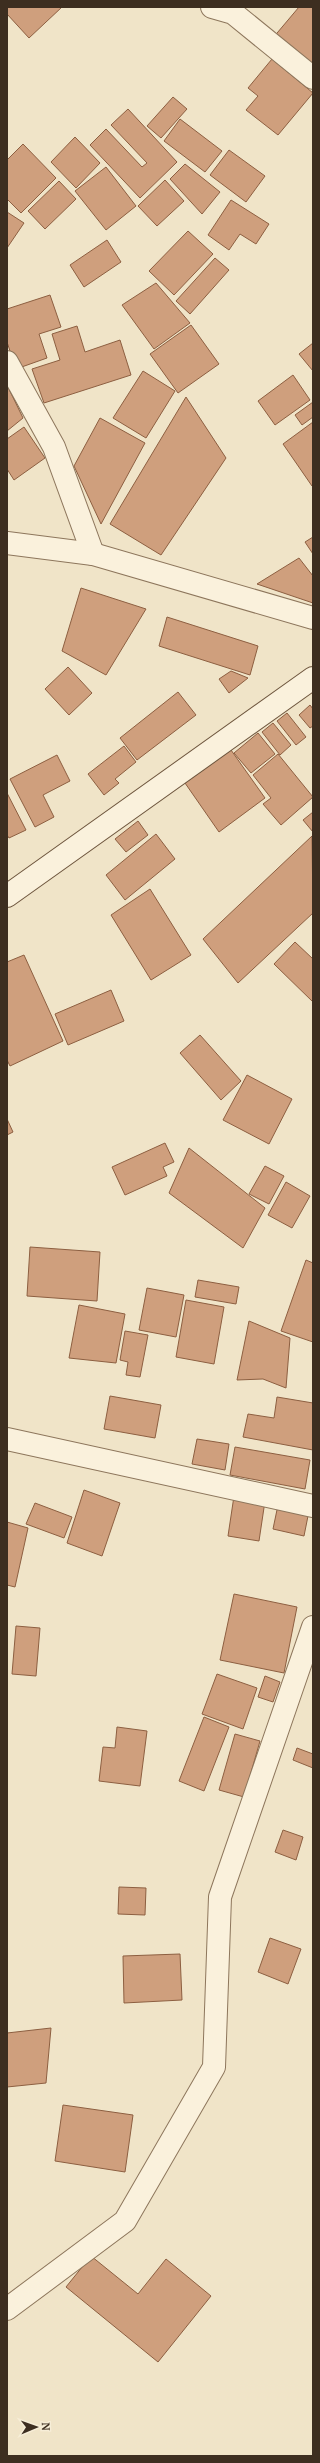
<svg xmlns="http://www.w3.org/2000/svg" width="320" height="2463" font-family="'PT Serif',serif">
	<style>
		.building { fill: #cf9f7d; stroke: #8d5f41 }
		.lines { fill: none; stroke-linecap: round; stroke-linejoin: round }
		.minor-casing { stroke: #8d765c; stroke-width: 24 }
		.secondary-casing { stroke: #6f573f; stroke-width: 24 }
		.minor { stroke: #faf1dc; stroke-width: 22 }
		.secondary { stroke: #faf1dc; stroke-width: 22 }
	</style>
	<rect width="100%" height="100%" fill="#f0e4c8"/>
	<g class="building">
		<path d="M7,7H62L29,38L7,14Z"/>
		<path d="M299,7H313V74L272,39Z"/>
		<path d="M272,59L313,93L278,135L246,110L258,96L248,88Z"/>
		<path d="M173,97L187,109L161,138L147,126Z"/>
		<path d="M128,109L177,162L140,198L90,145L106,129L142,167L147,163L111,125Z"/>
		<path d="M180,119L222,151L205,172L164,141Z"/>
		<path d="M75,137L100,163L76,188L51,162Z"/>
		<path d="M23,144L56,178L21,213L7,199V160Z"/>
		<path d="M229,150L265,176L246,202L210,175Z"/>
		<path d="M185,164L220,192L202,214L170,179Z"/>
		<path d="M106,167L136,206L106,230L75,191Z"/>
		<path d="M165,180L184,201L157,226L138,206Z"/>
		<path d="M59,181L76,199L45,229L28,211Z"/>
		<path d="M231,200L269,224L256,244L240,234L229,250L208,235Z"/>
		<path d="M7,212L24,223L7,248Z"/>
		<path d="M188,231L213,254L174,295L149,271Z"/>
		<path d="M107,240L121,262L84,287L70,265Z"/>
		<path d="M215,258L229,270L190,314L176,301Z"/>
		<path d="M156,283L190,323L154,349L122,305Z"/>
		<path d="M50,295L61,327L39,334L47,358L16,369L7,342V309Z"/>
		<path d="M191,325L219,364L178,393L150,354Z"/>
		<path d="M77,326L85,352L120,340L131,375L44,403L32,369L60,360L52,334Z"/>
		<path d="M313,343V371L299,354Z"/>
		<path d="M143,371L175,391L146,438L113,418Z"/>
		<path d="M293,375L310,400L275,425L258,401Z"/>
		<path d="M7,385L23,418L7,431Z"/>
		<path d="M186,397L226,458L161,555L110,524Z"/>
		<path d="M313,402V417L302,425L295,415Z"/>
		<path d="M100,418L145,443L101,524L74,466Z"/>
		<path d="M313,422V486H312L283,444Z"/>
		<path d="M24,427L45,458L14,480L7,469V439Z"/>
		<path d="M313,537V554L305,542Z"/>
		<path d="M299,558L313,576V603L257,584Z"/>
		<path d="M81,588L146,609L106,675L62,651Z"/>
		<path d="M167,617L258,646L250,675L159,646Z"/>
		<path d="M68,667L92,693L69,715L45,689Z"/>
		<path d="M231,671L248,678L229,693L219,679Z"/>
		<path d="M178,692L196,715L137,760L120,738Z"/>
		<path d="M310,705L313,709V726L310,728L299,715Z"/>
		<path d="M287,713L306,737L296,745L277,721Z"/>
		<path d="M273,723L291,745L280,755L262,732Z"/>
		<path d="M258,733L275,754L251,773L234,753Z"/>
		<path d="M124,746L136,762L115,779L119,783L104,795L88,774Z"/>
		<path d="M231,750L265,798L219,832L185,783Z"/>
		<path d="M278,754L313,797L281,825L263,804L271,798L253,775Z"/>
		<path d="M57,755L70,781L43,795L54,817L35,827L10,779Z"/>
		<path d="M7,793L26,830L9,838L7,835Z"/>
		<path d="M313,812V832L303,820Z"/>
		<path d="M138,821L148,835L126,852L115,839Z"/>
		<path d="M156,834L175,859L125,900L106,875Z"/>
		<path d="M312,836L313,913L238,983L203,939Z"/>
		<path d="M150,889L191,955L151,980L111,915Z"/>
		<path d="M295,942L313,959V1002L274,964Z"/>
		<path d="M24,955L63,1041L10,1066L7,1060V962Z"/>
		<path d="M111,990L124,1021L68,1045L55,1014Z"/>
		<path d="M200,1035L241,1081L221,1100L180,1053Z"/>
		<path d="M247,1075L292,1099L269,1144L223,1120Z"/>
		<path d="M7,1119L13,1132L7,1135Z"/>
		<path d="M165,1143L174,1162L163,1167L167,1176L125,1195L112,1167Z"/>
		<path d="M189,1148L265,1208L243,1248L169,1193Z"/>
		<path d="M265,1166L284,1176L269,1204L249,1194Z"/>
		<path d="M286,1182L310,1196L292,1228L268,1215Z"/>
		<path d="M30,1247L100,1252L97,1301L27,1296Z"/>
		<path d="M306,1260L313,1263V1342L281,1331Z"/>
		<path d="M198,1280L239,1287L236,1304L195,1297Z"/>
		<path d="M147,1288L184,1295L176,1337L139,1330Z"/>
		<path d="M186,1300L224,1307L214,1364L176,1357Z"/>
		<path d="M79,1305L125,1314L116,1363L69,1358Z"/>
		<path d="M249,1321L290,1338L286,1388L263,1379L237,1380Z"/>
		<path d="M125,1331L148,1335L140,1377L126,1375L128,1362L120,1360Z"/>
		<path d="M110,1396L161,1405L155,1438L104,1429Z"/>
		<path d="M277,1397L313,1403V1450L243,1437L248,1414L274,1418Z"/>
		<path d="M197,1439L229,1444L225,1470L192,1464Z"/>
		<path d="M235,1447L310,1460L305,1489L230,1475Z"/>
		<path d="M84,1490L120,1503L102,1556L67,1543Z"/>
		<path d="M234,1496L265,1501L259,1541L228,1536Z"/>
		<path d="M35,1503L72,1517L64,1538L26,1524Z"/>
		<path d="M278,1505L309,1511L304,1536L273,1529Z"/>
		<path d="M7,1522L28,1528L15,1587L7,1585Z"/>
		<path d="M234,1594L297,1607L284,1673L220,1660Z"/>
		<path d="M16,1626L40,1628L36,1676L12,1674Z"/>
		<path d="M217,1674L257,1688L243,1729L202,1714Z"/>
		<path d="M265,1676L280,1682L273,1702L258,1697Z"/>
		<path d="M204,1717L229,1727L204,1791L179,1781Z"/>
		<path d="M117,1727L147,1731L140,1786L99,1781L103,1747L115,1748Z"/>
		<path d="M235,1734L260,1741L244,1797L219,1790Z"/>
		<path d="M297,1748L313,1754V1768L293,1760Z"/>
		<path d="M283,1830L303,1837L296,1860L275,1852Z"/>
		<path d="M119,1887L146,1888L145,1915L118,1914Z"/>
		<path d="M270,1938L301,1949L288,1984L258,1972Z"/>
		<path d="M180,1954L182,2000L124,2003L123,1956Z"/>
		<path d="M51,2028L46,2083L7,2087V2033Z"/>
		<path d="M63,2105L133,2115L125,2172L55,2161Z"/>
		<path d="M91,2256L138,2294L166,2259L211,2296L158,2362L66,2287Z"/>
	</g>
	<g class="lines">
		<defs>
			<g id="minor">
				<path d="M212,7L233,13L313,78"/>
				<path d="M7,362L54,447L93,554"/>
				<path d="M7,543L93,554L313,618"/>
				<path d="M7,1439L313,1506"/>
				<path d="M7,2309L125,2221L214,2067L220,1897L313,1627"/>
			</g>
			<path id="secondary" d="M7,896L313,678"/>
		</defs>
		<use href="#minor" class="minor-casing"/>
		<use href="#secondary" class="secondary-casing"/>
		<use href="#minor" class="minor"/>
		<use href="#secondary" class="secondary"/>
	</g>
	<rect width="320" height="2463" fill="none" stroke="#3d2e20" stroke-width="16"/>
	<g transform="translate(36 2427) rotate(88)" stroke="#f7eed8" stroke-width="3" paint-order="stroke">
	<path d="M0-3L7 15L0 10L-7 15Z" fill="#3d2e20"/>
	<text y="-6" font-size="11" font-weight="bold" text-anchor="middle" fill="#3d2e20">N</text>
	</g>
</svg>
